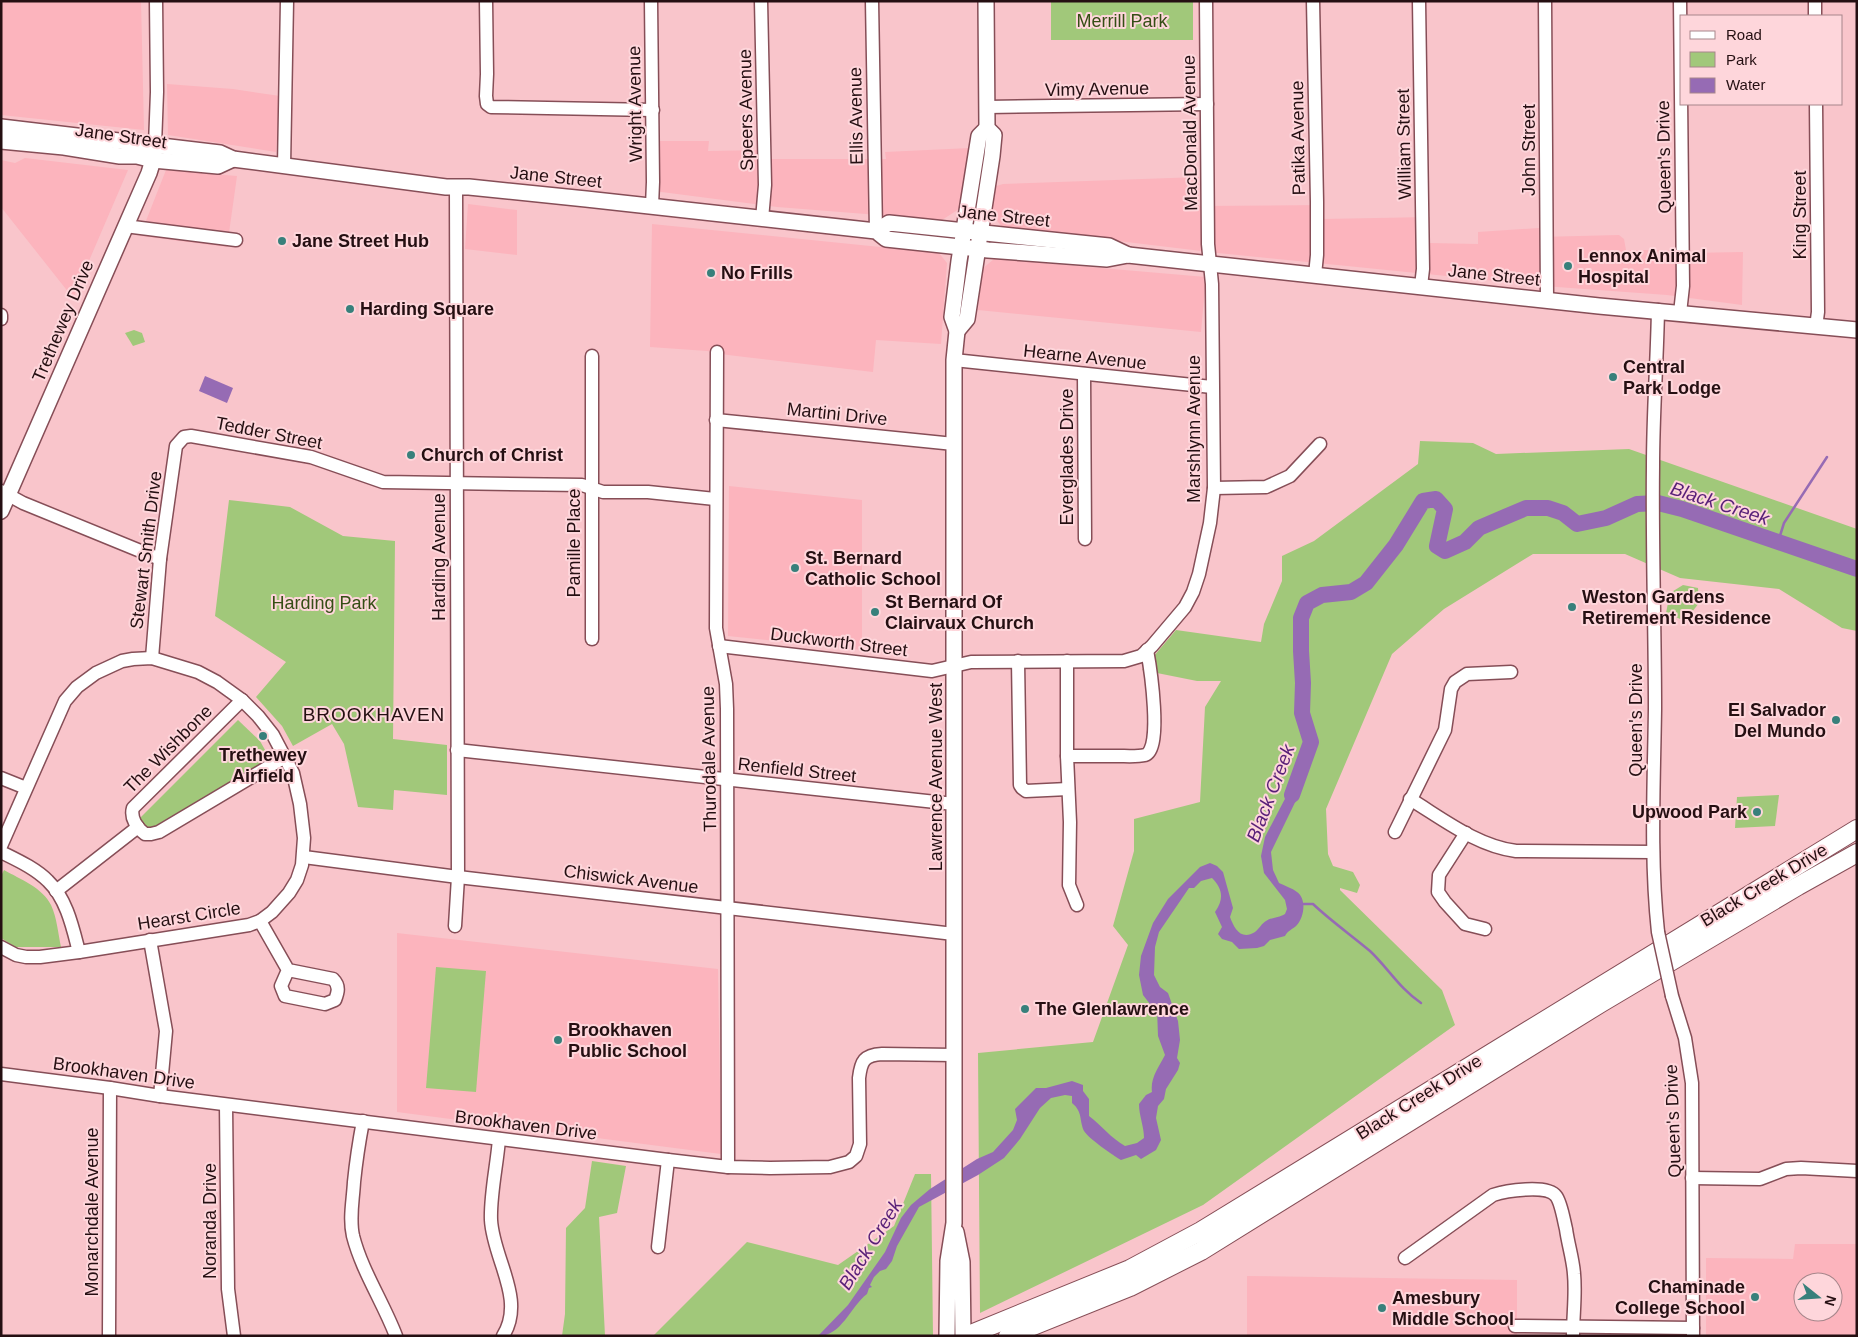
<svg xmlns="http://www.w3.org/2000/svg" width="1858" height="1337" font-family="Arial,sans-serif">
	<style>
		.built { fill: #fcb4bd; fill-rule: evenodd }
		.green { fill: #a1c87a }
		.water { fill: #966bb4 }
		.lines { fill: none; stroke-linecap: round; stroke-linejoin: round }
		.stream { stroke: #966bb4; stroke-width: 2.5 }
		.river { stroke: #966bb4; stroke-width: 16 }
		.minor-casing { stroke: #864e57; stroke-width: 15 }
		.major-casing { stroke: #864e57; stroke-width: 18 }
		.highway-casing { stroke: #864e57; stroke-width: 20 }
		.minor { stroke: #fff; stroke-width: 12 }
		.major { stroke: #fff; stroke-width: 15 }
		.highway { stroke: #fff; stroke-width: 18 }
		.minor-bridge-casing { stroke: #864e57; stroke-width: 15; stroke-linecap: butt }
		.minor-bridge { stroke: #fff; stroke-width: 12 }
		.poi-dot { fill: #38807b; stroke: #fed6db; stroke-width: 2 }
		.labels { text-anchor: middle; stroke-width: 4; stroke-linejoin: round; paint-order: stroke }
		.park-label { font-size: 18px; fill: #354e15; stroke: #fed6db }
		.street-label { font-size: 18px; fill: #250f12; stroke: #fed6db }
		.poi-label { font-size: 18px; font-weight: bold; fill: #250f12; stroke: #fed6db; text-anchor: start }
		.water-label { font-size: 19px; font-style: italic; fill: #581f78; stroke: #fed6db }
		.neighbourhood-label { font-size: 19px; letter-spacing: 1px; fill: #250f12; stroke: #fed6db }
	</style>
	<rect width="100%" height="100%" fill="#f9c5cb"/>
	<g class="built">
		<path d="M1,1H141L144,130L1,115Z"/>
		<path d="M167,84L233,89L280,96L276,152L168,135Z"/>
		<path d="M646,141H709L708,151L769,150L770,159H886L885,152L970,148L959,209L942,220L777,207L646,190Z"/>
		<path d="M25,158L128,170L73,298L1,207V160L15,163Z"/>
		<path d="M166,170L237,176L227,247L140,236Z"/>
		<path d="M1199,177V206L1324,205L1322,219L1430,217V243L1478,244V232L1539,228V237L1619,235L1624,239L1626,250H1675L1689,253L1743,252L1742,305L1667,295L1557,287L1218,253L1002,227L995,218L991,204L993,187L1003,184Z"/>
		<path d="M468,204L517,210V255L465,249Z"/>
		<path d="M652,224L939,253L947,263L941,344L876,340L873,372L728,355L707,351L650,347Z"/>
		<path d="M994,259L1206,277L1201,332L978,310L982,269Z"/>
		<path d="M729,486L862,500V650L728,636Z"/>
		<path d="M397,933L718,969L721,1154L397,1112Z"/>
		<path d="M1795,1244H1857V1336H1706V1258L1793,1259ZM1803,1282H1833V1312H1803Z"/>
		<path d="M1247,1276L1517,1280V1336H1247Z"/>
	</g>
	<g class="green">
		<rect x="1051" y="1" width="142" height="39"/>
		<path d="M134,330L142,333L145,342L133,346L125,333Z"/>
		<path d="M1420,441L1473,443L1496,454L1629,449L1857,529V631L1842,628L1779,589L1680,578L1625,554H1533L1444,609L1392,654L1326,809L1328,854L1333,866L1353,872L1360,885L1357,893L1340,888V890L1442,990L1455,1025L1203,1205L980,1313L978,1053L1093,1042L1128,945L1113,926L1134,851V819L1200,802L1205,707L1221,681H1197L1142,670L1176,630L1261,642L1264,624L1282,581V556L1314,541L1418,464Z"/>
		<path d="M229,500L290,507L343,536L395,541L393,739L447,745V795L394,790L393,810L358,807L344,744L332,724L293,746L282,726L256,697L286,662L215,616Z"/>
		<path d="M1683,585L1698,588L1699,603L1685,621L1666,613L1670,593Z"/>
		<path d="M238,720L260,741L273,764L153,830L142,831L138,820Z"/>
		<path d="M1779,795L1775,826L1735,828L1737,797Z"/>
		<path d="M4,870C20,879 43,888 51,905C57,918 58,933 61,947H15L1,938V876Z"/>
		<path d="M436,967L486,971L476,1092L426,1088Z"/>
		<path d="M592,1161L626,1166L617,1213L599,1217L605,1336H562L565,1314L566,1228L585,1208Z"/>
		<path d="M915,1174H931L933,1336H653L747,1242L838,1265L894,1226Z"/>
	</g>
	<g class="water">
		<path d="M205,376L233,388L227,403L199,391Z"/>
		<path d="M1294,773L1304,776L1302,788L1271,852L1273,870L1279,883C1285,886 1292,888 1297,892C1307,899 1304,917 1297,925C1292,930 1288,930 1285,936L1270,940L1264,946L1257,948L1239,949L1232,942L1222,939L1218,934L1222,927L1215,912C1224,899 1223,889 1212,878L1201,881L1194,888H1189L1159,932L1155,947L1154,975L1160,987L1168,993L1178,1021L1180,1040L1177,1058L1180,1063L1178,1070L1166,1089L1164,1099L1158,1106L1156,1118L1161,1140L1156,1150L1141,1159L1136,1155L1121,1160C1113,1155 1089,1139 1084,1131C1079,1120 1083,1112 1072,1103V1096L1065,1095L1051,1098L1040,1108L1020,1139L1004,1158L978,1175L919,1207L897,1246L892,1261L886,1269L880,1271L874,1277L870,1285L872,1287L869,1288L867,1294C850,1307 842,1336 818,1336L848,1305L885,1252L901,1218L911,1205L930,1189L977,1159L993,1152L1013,1130L1017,1120L1015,1109L1036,1088H1046L1072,1081L1083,1085V1091L1089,1099V1116C1102,1126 1111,1138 1125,1146L1137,1143L1144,1138C1144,1126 1139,1116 1139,1104L1146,1095L1152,1092C1150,1078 1159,1067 1165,1055L1158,1036L1157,1009L1150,1004L1143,995L1139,975L1141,956L1153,923L1168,899L1200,867L1210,863L1217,866L1223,872L1233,908L1230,917C1234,928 1241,941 1255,932C1259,929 1262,923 1266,921C1272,917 1279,918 1285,914L1287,909L1285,900L1264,873L1261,856L1265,837L1288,793Z"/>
	</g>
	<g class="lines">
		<g class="stream">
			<path d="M1778,542L1784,523L1827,457"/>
			<path d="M1300,904H1313C1331,921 1351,935 1370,951C1388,968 1400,989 1421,1003"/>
		</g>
		<path class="river" d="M1292,795L1311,742L1302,713L1303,683L1301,651V618L1307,603L1322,595L1351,592L1366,583L1396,545L1423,501L1436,499L1445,509L1437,546L1445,551L1465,542L1479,528L1526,508H1548L1563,513L1577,524L1606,518L1637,504L1658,503L1682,509L1857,569"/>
		<defs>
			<g id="minor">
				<path d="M486,1L487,74L486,96L487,104L491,107L653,110"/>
				<path d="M651,1L653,182L652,206"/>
				<path d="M761,1L765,185L762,219"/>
				<path d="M872,1L876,231"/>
				<path d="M1313,1L1317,202V255L1315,275"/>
				<path d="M1419,1L1423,269L1421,286"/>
				<path d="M1545,1L1547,299"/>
				<path d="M1680,1L1683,286L1680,313"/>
				<path d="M1815,1V16"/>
				<path d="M1816,104L1818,312L1816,327"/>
				<path d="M987,107L1207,104"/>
				<path d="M155,145L157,92L156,1"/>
				<path d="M284,166L287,1"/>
				<path d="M125,226L236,240"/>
				<path d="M1658,310C1657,362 1653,414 1653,466C1652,547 1655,628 1655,709C1654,783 1650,858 1658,932"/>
				<path d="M1,315V319"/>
				<path d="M717,352L716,628L726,684L727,709L728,1167"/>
				<path d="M954,360L1212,387"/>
				<path d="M1084,374L1085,539"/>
				<path d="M716,420L954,444"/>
				<path d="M1214,488L1266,487L1290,476L1320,444"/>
				<path d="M1,491L23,503L160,559"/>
				<path d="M592,639V356"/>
				<path d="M719,646L932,671L971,662L1124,661L1141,656L1152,646L1185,607L1193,592L1199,574L1210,523L1214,488L1212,284L1208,244L1206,1"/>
				<path d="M152,658L160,559L176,446L184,437L191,436L311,457L383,482L582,485L603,492H648L715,499"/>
				<path d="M1018,661L1020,785L1022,788L1026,791L1068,789"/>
				<path d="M1067,661V756L1070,822L1069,885L1077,905"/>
				<path d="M242,700L133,808C130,818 137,828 145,834H151L159,832L285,757"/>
				<path d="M457,750L954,804"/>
				<path d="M1067,756C1084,756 1101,756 1117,756C1126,756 1137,757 1145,755C1163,750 1150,666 1147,650"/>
				<path d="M1,778L26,788"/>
				<path d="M1410,799C1443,819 1477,846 1516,851L1653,852"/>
				<path d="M1395,832L1445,730L1451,689L1455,682L1467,674L1511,672"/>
				<path d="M1466,833L1439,875L1438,892L1445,902L1465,924L1485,929"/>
				<path d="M1,846L65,701L77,687L96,673L122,661L133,659L152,658L198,672L217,682L242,700L258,716L273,735L293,773L300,804L304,838L302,865L297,880L289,893L272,912L260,921L249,925L79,952L40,957H26L16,955L1,947"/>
				<path d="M1,852C17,860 35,868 48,881C67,899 73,929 79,952"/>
				<path d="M304,857L458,877L954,934"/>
				<path d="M56,891L138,827"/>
				<path d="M260,921L288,970L333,979C340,986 338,992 335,1000L325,1004L285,996L281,986L288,970"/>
				<path d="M455,926L458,877L456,187"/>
				<path d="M150,940L166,1031L160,1096"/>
				<path d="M1672,996L1685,1038L1692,1083L1693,1336"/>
				<path d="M1,1074L110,1088L160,1096L668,1160L728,1167L770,1168L830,1167L849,1162L856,1156L860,1144L859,1078C861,1061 864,1055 882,1054L954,1055"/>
				<path d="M226,1105L228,1289L234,1336"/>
				<path d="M363,1121C359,1142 356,1162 354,1182C353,1201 349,1218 353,1236C362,1271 383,1302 396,1336"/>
				<path d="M499,1139C497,1165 490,1195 491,1220C493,1259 526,1299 503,1336"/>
				<path d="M1692,1178L1760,1179L1786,1169L1801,1168L1857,1171"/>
				<path d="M658,1247L668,1160"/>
				<path d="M1405,1258L1493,1195C1505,1191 1547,1184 1556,1196C1561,1202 1564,1221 1566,1229C1568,1244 1573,1259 1574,1274C1576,1294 1573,1315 1573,1336"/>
				<path d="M1515,1326L1693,1328"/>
				<path d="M109,1336L110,1088"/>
			</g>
			<g id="major">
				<path d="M1,127L220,153L233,159L446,187H469L586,199L876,231L886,239L988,250L1107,259L1128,255L1599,306L1857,330"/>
				<path d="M1,141L64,147L120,156H137L153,160L218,166L233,159"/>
				<path d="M876,231L889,223L1109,246L1128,255"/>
				<path d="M957,331L967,319L992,156L994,135L987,128L986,1"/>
				<path d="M1,511L149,173L153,160L155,145"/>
				<path d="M956,1232L962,1262L963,1336"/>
				<path d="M947,1336L948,1261L954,1223V360L957,331L952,317L959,261L979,136L987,128"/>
			</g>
			<g id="highway">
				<path d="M966,1336L1130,1269L1201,1231L1857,829"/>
				<path d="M1008,1336L1130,1287L1201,1251L1601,1003L1798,886L1857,853"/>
			</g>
		</defs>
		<use href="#minor" class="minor-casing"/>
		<use href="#major" class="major-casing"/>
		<use href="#highway" class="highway-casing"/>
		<use href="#minor" class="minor"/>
		<use href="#major" class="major"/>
		<use href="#highway" class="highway"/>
		<defs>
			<path id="minor-bridge" d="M1658,932L1672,996"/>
		</defs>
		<use href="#minor-bridge" class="minor-bridge-casing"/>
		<use href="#minor-bridge" class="minor-bridge"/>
	</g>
	<g class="poi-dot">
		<circle cx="282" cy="241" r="5"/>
		<circle cx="1568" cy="266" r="5"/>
		<circle cx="711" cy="273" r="5"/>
		<circle cx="350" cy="309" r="5"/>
		<circle cx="1613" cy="377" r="5"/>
		<circle cx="411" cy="455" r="5"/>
		<circle cx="795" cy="568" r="5"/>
		<circle cx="1572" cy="607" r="5"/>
		<circle cx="875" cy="612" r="5"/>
		<circle cx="1836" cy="720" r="5"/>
		<circle cx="263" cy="736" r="5"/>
		<circle cx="1757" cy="812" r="5"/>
		<circle cx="1025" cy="1009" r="5"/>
		<circle cx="558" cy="1040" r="5"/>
		<circle cx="1755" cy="1297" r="5"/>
		<circle cx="1382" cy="1308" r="5"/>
	</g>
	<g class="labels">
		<g class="park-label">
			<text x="1122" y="27">Merrill Park</text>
			<text x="324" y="609">Harding Park</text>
		</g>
		<g class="street-label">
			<text transform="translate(1097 89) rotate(-1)" y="6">Vimy Avenue</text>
			<text transform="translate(635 104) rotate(-91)" y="6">Wright Avenue</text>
			<text transform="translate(746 110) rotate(-91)" y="6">Speers Avenue</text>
			<text transform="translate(856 116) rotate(-91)" y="6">Ellis Avenue</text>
			<text transform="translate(1190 133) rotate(-91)" y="6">MacDonald Avenue</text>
			<text transform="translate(121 136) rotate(8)" y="6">Jane Street</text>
			<text transform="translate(1298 138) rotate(-91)" y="6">Patika Avenue</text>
			<text transform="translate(1404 144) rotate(-91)" y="6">William Street</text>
			<text transform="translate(1529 150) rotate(-90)" y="6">John Street</text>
			<text transform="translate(1664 157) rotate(-91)" y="6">Queen's Drive</text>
			<text transform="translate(556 177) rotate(6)" y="6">Jane Street</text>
			<text transform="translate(1800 215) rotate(-90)" y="6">King Street</text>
			<text transform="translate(1004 216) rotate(6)" y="6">Jane Street</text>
			<text transform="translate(1494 275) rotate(6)" y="6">Jane Street</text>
			<text transform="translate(63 321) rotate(-67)" y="6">Trethewey Drive</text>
			<text transform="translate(1085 357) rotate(6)" y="6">Hearne Avenue</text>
			<text transform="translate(837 414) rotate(6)" y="6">Martini Drive</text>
			<text transform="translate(1194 429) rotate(-90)" y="6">Marshlynn Avenue</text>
			<text transform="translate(269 433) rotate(11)" y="6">Tedder Street</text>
			<text transform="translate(1067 457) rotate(-90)" y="6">Everglades Drive</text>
			<text transform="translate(574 543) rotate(-90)" y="6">Pamille Place</text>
			<text transform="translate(146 550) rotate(-83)" y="6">Stewart Smith Drive</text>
			<text transform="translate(439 557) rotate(-90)" y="6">Harding Avenue</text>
			<text transform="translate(839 642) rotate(7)" y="6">Duckworth Street</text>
			<text transform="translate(1636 720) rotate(-90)" y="6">Queen's Drive</text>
			<text transform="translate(168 749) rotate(-45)" y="6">The Wishbone</text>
			<text transform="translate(709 759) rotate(-91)" y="6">Thurodale Avenue</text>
			<text transform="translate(797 770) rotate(6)" y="6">Renfield Street</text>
			<text transform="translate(936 777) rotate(-90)" y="6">Lawrence Avenue West</text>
			<text transform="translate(631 879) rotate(7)" y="6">Chiswick Avenue</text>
			<text transform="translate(1764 885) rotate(-31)" y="6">Black Creek Drive</text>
			<text transform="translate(189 916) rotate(-9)" y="6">Hearst Circle</text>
			<text transform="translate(124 1073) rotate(8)" y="6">Brookhaven Drive</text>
			<text transform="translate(1419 1097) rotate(-32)" y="6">Black Creek Drive</text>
			<text transform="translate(1673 1121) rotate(-92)" y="6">Queen's Drive</text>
			<text transform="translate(526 1125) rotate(7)" y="6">Brookhaven Drive</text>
			<text transform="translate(92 1212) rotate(-90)" y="6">Monarchdale Avenue</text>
			<text transform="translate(210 1221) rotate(-90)" y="6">Noranda Drive</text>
		</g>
		<g class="poi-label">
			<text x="292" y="247">Jane Street Hub</text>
			<text x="1578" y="262">Lennox Animal<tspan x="1578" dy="21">Hospital</tspan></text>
			<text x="721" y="279">No Frills</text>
			<text x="360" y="315">Harding Square</text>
			<text x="1623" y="373">Central<tspan x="1623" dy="21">Park Lodge</tspan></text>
			<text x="421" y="461">Church of Christ</text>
			<text x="805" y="564">St. Bernard<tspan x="805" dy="21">Catholic School</tspan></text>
			<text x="1582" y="603">Weston Gardens<tspan x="1582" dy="21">Retirement Residence</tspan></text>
			<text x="885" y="608">St Bernard Of<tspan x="885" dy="21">Clairvaux Church</tspan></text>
			<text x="1826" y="716" text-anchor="end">El Salvador<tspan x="1826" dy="21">Del Mundo</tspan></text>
			<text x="263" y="761" text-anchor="middle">Trethewey<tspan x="263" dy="21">Airfield</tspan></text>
			<text x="1747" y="818" text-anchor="end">Upwood Park</text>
			<text x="1035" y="1015">The Glenlawrence</text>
			<text x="568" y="1036">Brookhaven<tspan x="568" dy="21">Public School</tspan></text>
			<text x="1745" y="1293" text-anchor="end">Chaminade<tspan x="1745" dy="21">College School</tspan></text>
			<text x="1392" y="1304">Amesbury<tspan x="1392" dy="21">Middle School</tspan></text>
		</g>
		<g class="water-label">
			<text transform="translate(1720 503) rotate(18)" y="7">Black Creek</text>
			<text transform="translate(1270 793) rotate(-69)" y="7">Black Creek</text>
			<text transform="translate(870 1244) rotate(-58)" y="7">Black Creek</text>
		</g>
		<g class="neighbourhood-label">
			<text x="374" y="721">BROOKHAVEN</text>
		</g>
	</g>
	<rect width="1858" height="1337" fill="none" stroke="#250f12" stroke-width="5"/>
	<rect x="1680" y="15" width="162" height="90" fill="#fed6db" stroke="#a7868b"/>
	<rect x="1690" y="31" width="25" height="8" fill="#ffffff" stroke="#a7868b"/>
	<text x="1726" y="40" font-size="15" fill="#250f12">Road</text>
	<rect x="1690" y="52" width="25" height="15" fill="#a1c87a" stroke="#a7868b"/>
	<text x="1726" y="65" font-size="15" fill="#250f12">Park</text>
	<rect x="1690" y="78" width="25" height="15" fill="#966bb4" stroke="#a7868b"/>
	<text x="1726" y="90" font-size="15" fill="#250f12">Water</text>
	<g transform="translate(1818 1297) rotate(107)"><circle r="24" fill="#fed6db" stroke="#a7868b"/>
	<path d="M0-4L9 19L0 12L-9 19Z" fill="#38807b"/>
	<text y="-8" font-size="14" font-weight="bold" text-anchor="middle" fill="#250f12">N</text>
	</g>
</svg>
